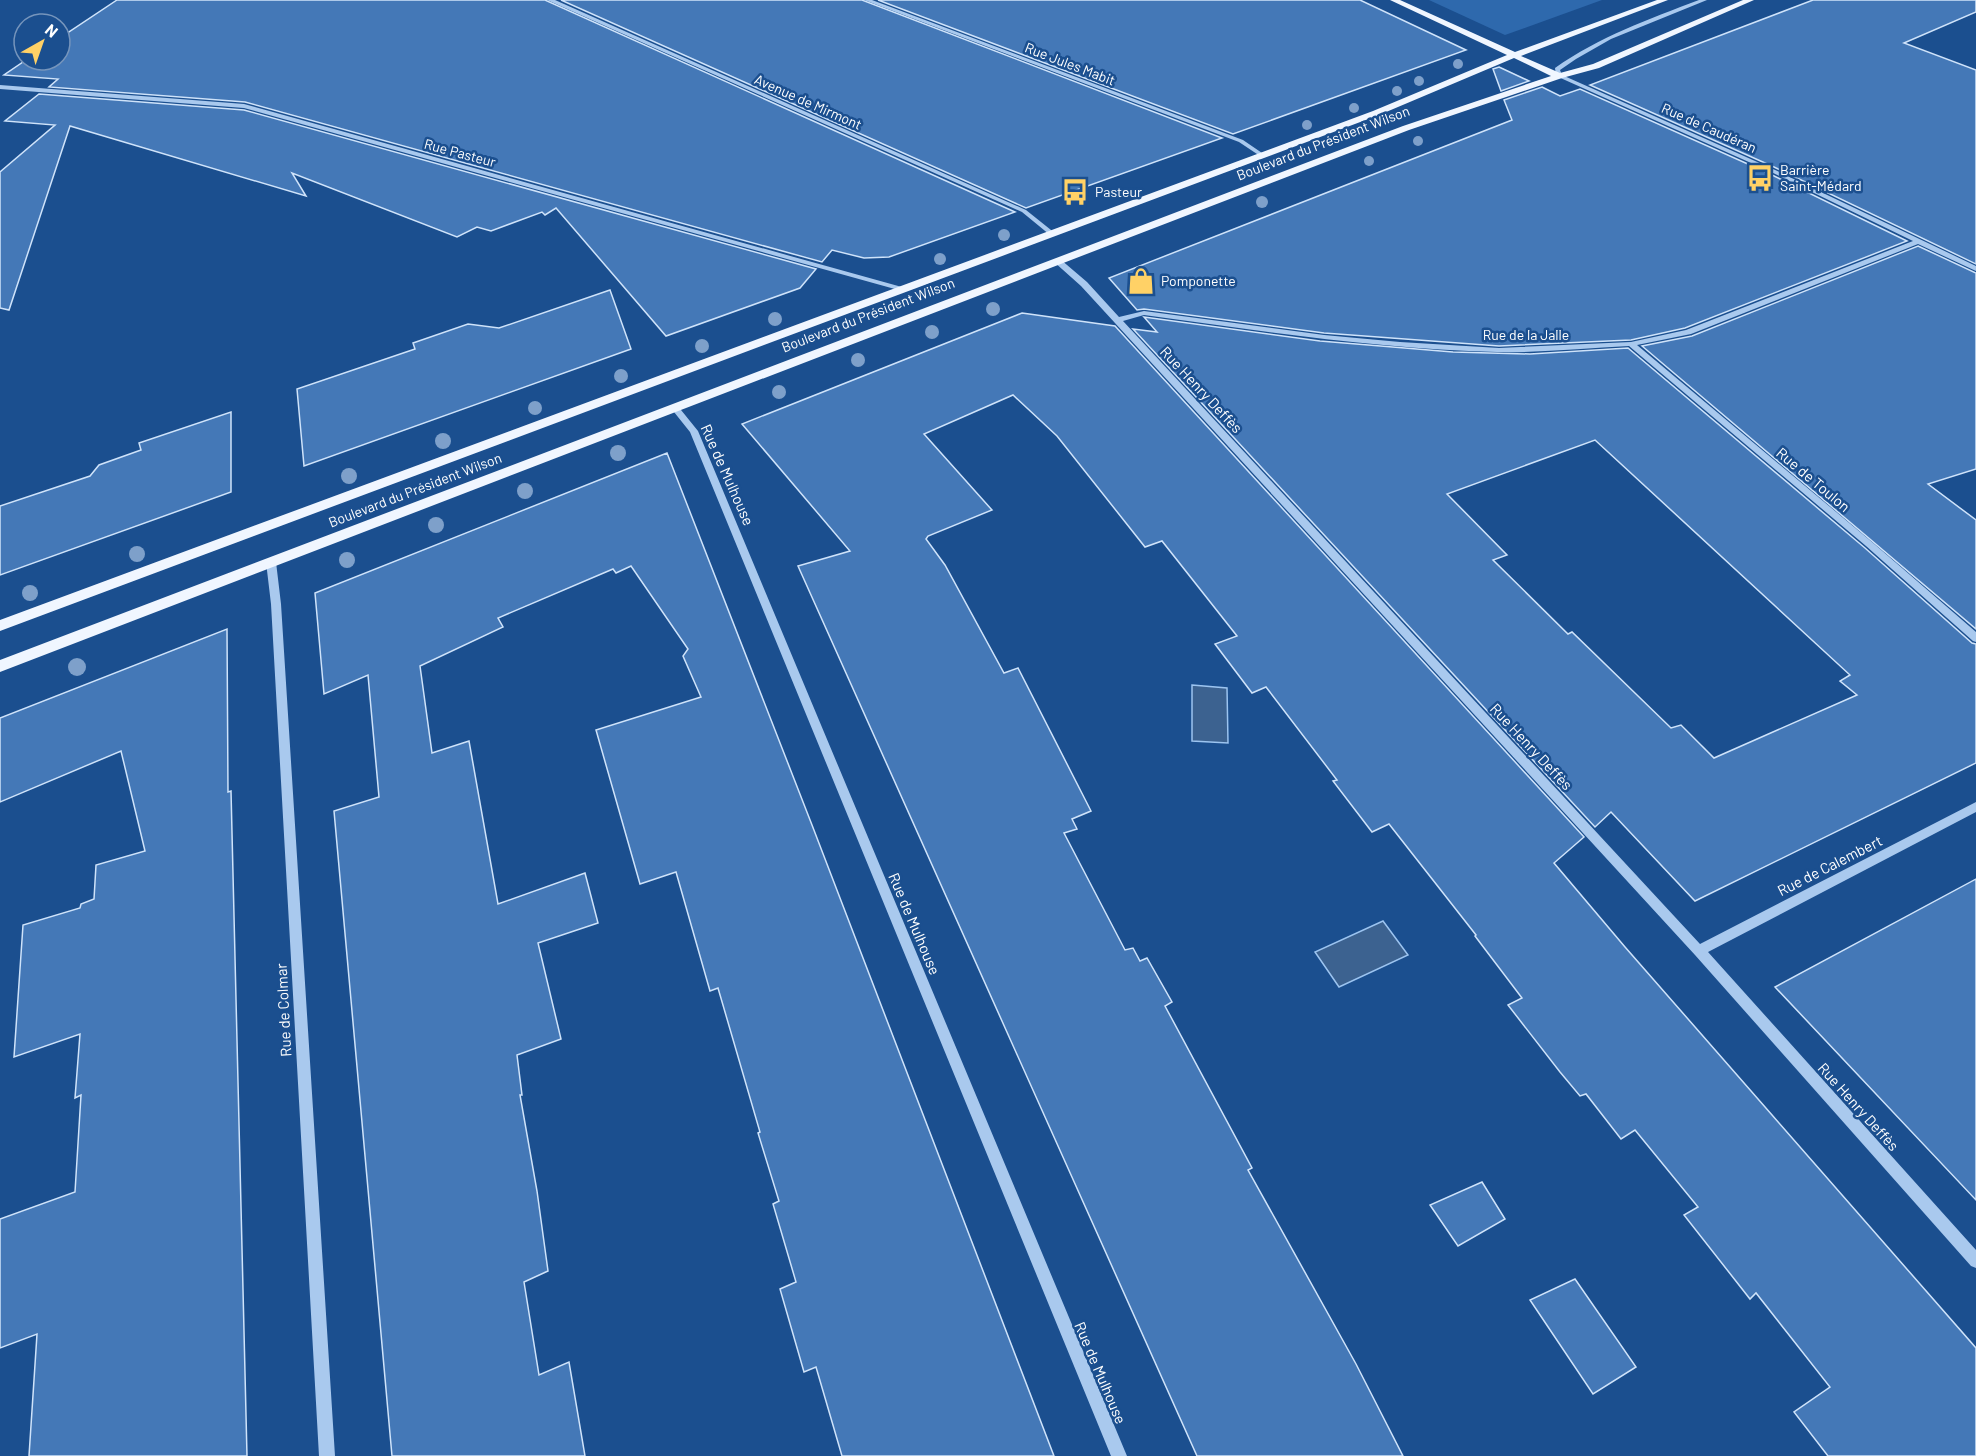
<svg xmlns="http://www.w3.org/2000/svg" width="1976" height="1456" font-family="Barlow,sans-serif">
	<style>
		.green { fill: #2e69ad }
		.water { fill: #3c6290; stroke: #9cc4f0; stroke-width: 1.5 }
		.building { fill: #4478b7; stroke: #cfe3fa; stroke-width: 1.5; fill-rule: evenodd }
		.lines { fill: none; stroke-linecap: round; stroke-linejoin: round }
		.minor { fill: #a9c9ee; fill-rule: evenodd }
		.major { fill: #f0f6ff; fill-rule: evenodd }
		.tree { fill: #7ea0ca }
		.labels { text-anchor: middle; stroke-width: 5; stroke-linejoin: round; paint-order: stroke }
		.far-street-label { font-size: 14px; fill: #fff; stroke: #1b4f8f }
		.far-poi-label { font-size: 14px; fill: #fff; stroke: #1b4f8f; text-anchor: start }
		.street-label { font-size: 15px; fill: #fff; stroke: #1b4f8f }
	</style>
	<rect width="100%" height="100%" fill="#1b4f8f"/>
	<path class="green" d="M1429,0H1602L1505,35Z"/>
	<g class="water">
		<path d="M1192,685L1227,688L1228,743L1192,741Z"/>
		<path d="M1383,921L1408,955L1339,987L1315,952Z"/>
	</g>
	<g class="building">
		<path d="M117,0H545L1015,212L889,257L864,258L832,250L822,262L245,102L49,87L58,79L4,75L26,60H60V38Z"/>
		<path d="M561,0H862L1222,138L1026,208Z"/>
		<path d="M878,0H1360L1466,50L1233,134Z"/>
		<path d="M1813,0H1976V12L1904,43L1976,70V264L1774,167L1590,85Z"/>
		<path d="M1499,67L1529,81L1501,91L1493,69Z"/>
		<path d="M1542,87L1560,96L1580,89L1768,173L1907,241L1685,328L1631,340L1499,346L1324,333L1144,309L1137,310L1109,278L1512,120L1504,100Z"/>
		<path d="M39,94L244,110L816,269L800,288L666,336L556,208L545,215L542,212L491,231L477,227L457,237L292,173L306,196L70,126L9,310L0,308V172L55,125L5,121Z"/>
		<path d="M1918,246L1976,273V469L1928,484L1976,520V629L1642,346L1692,336Z"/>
		<path d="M610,290L631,349L304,466L297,389L415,349L413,343L468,324L499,328Z"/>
		<path d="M1022,313L1115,326L1584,837L1554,863L1625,947L1976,1348V1456H1828L1794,1412L1830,1387L1756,1293L1750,1299L1684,1215L1698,1207L1635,1130L1621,1139L1586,1094L1580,1096L1560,1072L1508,1005L1522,998L1475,936L1476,935L1389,824L1372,832L1333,781L1337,780L1266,687L1252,693L1215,644L1237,636L1162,541L1145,547L1057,436L1013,395L924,434L992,510L928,536L926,539L945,565L1004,673L1018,668L1091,811L1072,819L1077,829L1064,833L1125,950L1133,948L1140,961L1147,958L1172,1002L1165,1006L1252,1168L1248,1170L1356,1364L1403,1456H1197L798,566L850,551L742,424Z"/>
		<path d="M1144,317L1320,341L1453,352L1530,354L1628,348L1865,548L1972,643L1976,644V763L1695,901L1611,812L1595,827L1133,329L1157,332ZM1595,440L1850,675L1840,681L1857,695L1714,758L1681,725L1671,728L1572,632L1568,634L1493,560L1507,555L1447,494Z"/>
		<path d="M231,412V492L0,575V506L90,476L99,465L141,450L139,443Z"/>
		<path d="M667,453L812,825L1054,1456H842L816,1367L804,1372L780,1289L796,1282L773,1204L779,1201L758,1133L760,1132L718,988L710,991L676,872L640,884L596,730L701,697L683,656L688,649L631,566L616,573L613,569L498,618L503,627L420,666L432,753L469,741L498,904L585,873L598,923L538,943L561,1039L517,1055L522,1095H520L537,1191L548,1271L524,1282L539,1375L569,1362L585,1456H392L334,811L379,797L368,675L324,694L315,593Z"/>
		<path d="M227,629L228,792L231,791L247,1456H29L37,1334L0,1348V1219L75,1192L81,1095L75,1098L80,1034L14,1057L23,925L80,908L81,904L94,899L96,865L145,851L121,751L0,802V718Z"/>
		<path d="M1976,879V1200L1775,987Z"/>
		<path d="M1482,1182L1505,1219L1458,1246L1430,1205Z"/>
		<path d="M1575,1279L1636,1367L1593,1394L1530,1300Z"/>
	</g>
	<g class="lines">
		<g class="minor">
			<path d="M547,0H555L1026,210L1056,234L1050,235L1022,212Z"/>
			<path d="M864,0H872L1243,140L1265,155L1260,156L1239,142Z"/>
			<path d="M1699,0H1707L1611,39L1576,59L1560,70L1562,75L1773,169L1976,266V271L1918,244L1691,334L1637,345L1872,542L1976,632V642L1973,641L1866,546L1629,346C1586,348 1541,353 1497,352C1379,349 1261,331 1144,315L1123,321L1700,944L1976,802V812L1708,952L1976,1250V1268L1971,1266L1695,955L1081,286L1053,261L1060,259L1087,282L1119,317L1144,311L1324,335L1400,342L1499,348L1631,342L1686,330L1913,241L1769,171L1556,76L1555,68C1599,37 1649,19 1699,0Z"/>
			<path d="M0,85L244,104L909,289L902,291L244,108L0,89Z"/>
			<path d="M674,404L677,405L698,431L1127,1456H1111L690,432L670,407Z"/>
			<path d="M271,559L276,562L281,604L335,1456H319L271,604L266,562Z"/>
		</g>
		<path class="major" d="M1390,0H1400L1515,52L1657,0H1668L1521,56L1560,73L1593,64L1743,0H1754L1599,68L1562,78L1409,130L0,672V660L1403,126L1551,76L1514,58L1379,115L0,631V620L1373,111L1507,55Z"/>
	</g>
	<g class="tree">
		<circle cx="1458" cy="64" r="5"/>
		<circle cx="1419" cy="81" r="5"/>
		<circle cx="1397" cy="91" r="5"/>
		<circle cx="1354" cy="108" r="5"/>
		<circle cx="1307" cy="125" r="5"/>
		<circle cx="1418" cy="141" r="5"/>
		<circle cx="1369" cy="161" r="5"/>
		<circle cx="1262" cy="202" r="6"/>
		<circle cx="1004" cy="235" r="6"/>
		<circle cx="940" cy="259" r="6"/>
		<circle cx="993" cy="309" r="7"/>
		<circle cx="775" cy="319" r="7"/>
		<circle cx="932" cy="332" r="7"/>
		<circle cx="702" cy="346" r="7"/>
		<circle cx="858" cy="360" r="7"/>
		<circle cx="621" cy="376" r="7"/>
		<circle cx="779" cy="392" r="7"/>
		<circle cx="535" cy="408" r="7"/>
		<circle cx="443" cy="441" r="8"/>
		<circle cx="618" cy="453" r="8"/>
		<circle cx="349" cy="476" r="8"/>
		<circle cx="525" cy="491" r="8"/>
		<circle cx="436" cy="525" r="8"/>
		<circle cx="137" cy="554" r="8"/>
		<circle cx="347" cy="560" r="8"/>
		<circle cx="30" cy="593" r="8"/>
		<circle cx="77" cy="667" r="9"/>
	</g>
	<defs>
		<symbol id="bus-bare" viewBox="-9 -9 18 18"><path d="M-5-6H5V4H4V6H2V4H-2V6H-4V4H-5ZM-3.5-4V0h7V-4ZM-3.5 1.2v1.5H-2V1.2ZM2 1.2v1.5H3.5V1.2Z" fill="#ffd166" stroke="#1b4f8f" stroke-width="2.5" paint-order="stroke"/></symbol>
		<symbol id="shop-bare" viewBox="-9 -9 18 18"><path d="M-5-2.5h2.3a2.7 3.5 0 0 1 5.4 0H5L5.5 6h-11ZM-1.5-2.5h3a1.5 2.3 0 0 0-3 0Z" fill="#ffd166" stroke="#1b4f8f" stroke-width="2.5" paint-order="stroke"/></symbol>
	</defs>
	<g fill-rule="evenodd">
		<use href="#bus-bare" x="1741" y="159" width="38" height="38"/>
		<use href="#bus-bare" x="1056" y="173" width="38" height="38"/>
		<use href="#shop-bare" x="1122" y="262" width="38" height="38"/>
	</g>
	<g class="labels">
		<g class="far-street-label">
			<text transform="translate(1070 64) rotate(21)" y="5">Rue Jules Mabit</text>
			<text transform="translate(808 102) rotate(24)" y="5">Avenue de Mirmont</text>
			<text transform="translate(1709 128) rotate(24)" y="5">Rue de Caudéran</text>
			<text transform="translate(1323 143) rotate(-21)" y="5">Boulevard du Président Wilson</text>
			<text transform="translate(460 153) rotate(15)" y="5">Rue Pasteur</text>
			<text transform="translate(868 315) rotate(-21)" y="5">Boulevard du Président Wilson</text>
			<text x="1526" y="340">Rue de la Jalle</text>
			<text transform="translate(415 490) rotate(-21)" y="5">Boulevard du Président Wilson</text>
		</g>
		<g class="far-poi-label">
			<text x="1780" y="175">Barrière<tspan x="1780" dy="16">Saint-Médard</tspan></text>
			<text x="1095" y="197">Pasteur</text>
			<text x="1161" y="286">Pomponette</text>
		</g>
		<g class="street-label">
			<text transform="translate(1201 390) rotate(47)" y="5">Rue Henry Deffès</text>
			<text transform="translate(727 475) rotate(66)" y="5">Rue de Mulhouse</text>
			<text transform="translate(1813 480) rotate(40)" y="5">Rue de Toulon</text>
			<text transform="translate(1531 747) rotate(47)" y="5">Rue Henry Deffès</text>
			<text transform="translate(1830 866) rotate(-27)" y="5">Rue de Calembert</text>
			<text transform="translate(914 924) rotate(67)" y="5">Rue de Mulhouse</text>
			<text transform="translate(284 1010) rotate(-93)" y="5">Rue de Colmar</text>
			<text transform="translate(1858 1107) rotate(48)" y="5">Rue Henry Deffès</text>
			<text transform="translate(1100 1373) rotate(67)" y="5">Rue de Mulhouse</text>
		</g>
	</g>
	<g transform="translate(42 42) rotate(40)"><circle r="28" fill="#1b4f8f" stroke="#7695bc" stroke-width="1.5"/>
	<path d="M0-4.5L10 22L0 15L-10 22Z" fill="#ffd166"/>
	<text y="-9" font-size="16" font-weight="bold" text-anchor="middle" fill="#ffffff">N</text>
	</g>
</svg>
